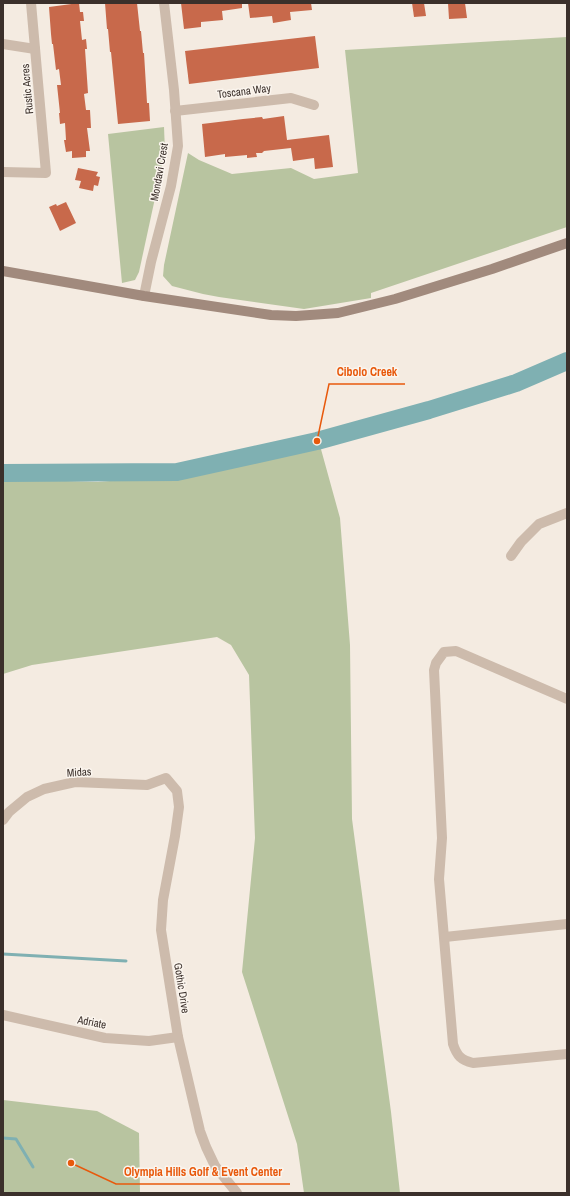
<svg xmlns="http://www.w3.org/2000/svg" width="570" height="1196" font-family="'Archivo Narrow',sans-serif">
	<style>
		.green { fill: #b8c4a0 }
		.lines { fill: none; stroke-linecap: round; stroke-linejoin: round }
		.stream { stroke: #7fb0b2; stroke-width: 3 }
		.river { stroke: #7fb0b2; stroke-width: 18 }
		.building { fill: #c8694b }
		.minor { stroke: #cdbbac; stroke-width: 10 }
		.secondary { stroke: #a18a7d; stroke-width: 10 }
		.labels { text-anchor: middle; stroke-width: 3; stroke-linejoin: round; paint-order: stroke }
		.street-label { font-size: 11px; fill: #3b302b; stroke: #fbf5ee }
		.leader { fill: none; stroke: #e8590c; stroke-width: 1.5 }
		.callout-dot { fill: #e8590c; stroke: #fbf5ee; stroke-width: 1.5 }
		.callout-label { font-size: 12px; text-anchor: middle; font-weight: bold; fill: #e8590c; stroke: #fbf5ee; stroke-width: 3; stroke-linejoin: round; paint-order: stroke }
	</style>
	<rect width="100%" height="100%" fill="#f4ebe1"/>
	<g class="green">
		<path d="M567,37V227L371,293V298L304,309L219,297L203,294L172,286L163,276L164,265L188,153L199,160L232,174L291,168L314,179L358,173L345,50Z"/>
		<path d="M164,127L165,152L139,272L135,280L122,283L108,134Z"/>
		<path d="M319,442L340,518L350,645L352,819L391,1112L400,1193H304L297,1144L242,972L255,838L249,675L231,645L217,637L32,665L3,674V479L98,482L190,474L285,455Z"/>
		<path d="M3,1100L97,1111L139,1133L140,1193H3Z"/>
	</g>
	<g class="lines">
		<g class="stream">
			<path d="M3,954L126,961"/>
			<path d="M3,1138L16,1139L33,1167"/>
		</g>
		<path class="river" d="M3,473L177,472L317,441L429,410L516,383L567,361"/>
	</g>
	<g class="building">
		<path d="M79,3L80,12H83L84,21H80L82,40L86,39L87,49H85L88,93L84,94L86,110H90L91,128H87L90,151H86V157L72,158V151L66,152L64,140H66L65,123L60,124L59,113H60L57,85H61L59,69L56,70L53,44H52L51,34L49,7Z"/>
		<path d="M105,3H137L140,31H141L143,53H144L147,103H149L150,121L118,124L111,52H110L108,29H107Z"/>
		<path d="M181,3H242V8L222,11L223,20L201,22V27L184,29Z"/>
		<path d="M248,3H311L312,10L290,12L291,20L273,23L272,16L250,18Z"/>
		<path d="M412,3H424L426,16L414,17Z"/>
		<path d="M448,3H465L467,18L449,19Z"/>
		<path d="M315,36L319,68L189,84L185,51Z"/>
		<path d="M284,116L287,140L329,135L333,167L315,169L314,158L293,161L291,148L264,151L262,153H256L257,157L247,158V155L225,157V154L205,157L202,124L243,119L262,117L263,119Z"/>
		<path d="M78,168L98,172L96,176L100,177L98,186L94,185L93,191L79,188L81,181L75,180Z"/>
		<path d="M66,202L76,223L60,231L49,207L56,204L57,206Z"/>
	</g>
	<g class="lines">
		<g class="minor">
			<path d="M3,44L35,49"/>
			<path d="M175,111L291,98L314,105"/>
			<path d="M3,172L46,173L31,3"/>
			<path d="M144,296L151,262L171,186L178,146L174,90L164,3"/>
			<path d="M511,556L521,542L539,524L567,513"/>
			<path d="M567,699L456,651L444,652L436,663L434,670L442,838L439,879L453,1044C457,1056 461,1060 473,1063L567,1054"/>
			<path d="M3,820L9,812L27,797L44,789L75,782L147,785L166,778L177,791L179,807L175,836L163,900L161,930L178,1037L200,1131L206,1147L215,1166L237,1193"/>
			<path d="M445,937L567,924"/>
			<path d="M3,1015L105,1038L149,1041L178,1037"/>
		</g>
		<path class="secondary" d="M3,271L144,296L271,315L296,316L338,313L395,299L492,269L567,243"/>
	</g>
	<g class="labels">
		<g class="street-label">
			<text transform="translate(27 89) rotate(-95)" y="4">Rustic Acres</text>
			<text transform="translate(244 91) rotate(-7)" y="4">Toscana Way</text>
			<text transform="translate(159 172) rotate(-80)" y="4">Mondavi Crest</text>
			<text transform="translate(79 772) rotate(-3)" y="4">Midas</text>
			<text transform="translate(182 988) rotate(81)" y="4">Gothic Drive</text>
			<text transform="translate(92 1022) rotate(11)" y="4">Adriate</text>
		</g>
	</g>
	<path class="leader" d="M317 441L329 384H405M71 1163L116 1184H290"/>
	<g class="callout-dot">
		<circle cx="317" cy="441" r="4"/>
		<circle cx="71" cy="1163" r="4"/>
	</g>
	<g class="callout-label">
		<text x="367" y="376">Cibolo Creek</text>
		<text x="203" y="1176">Olympia Hills Golf &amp; Event Center</text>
	</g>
	<rect width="570" height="1196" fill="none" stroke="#3b302b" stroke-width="8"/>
</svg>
